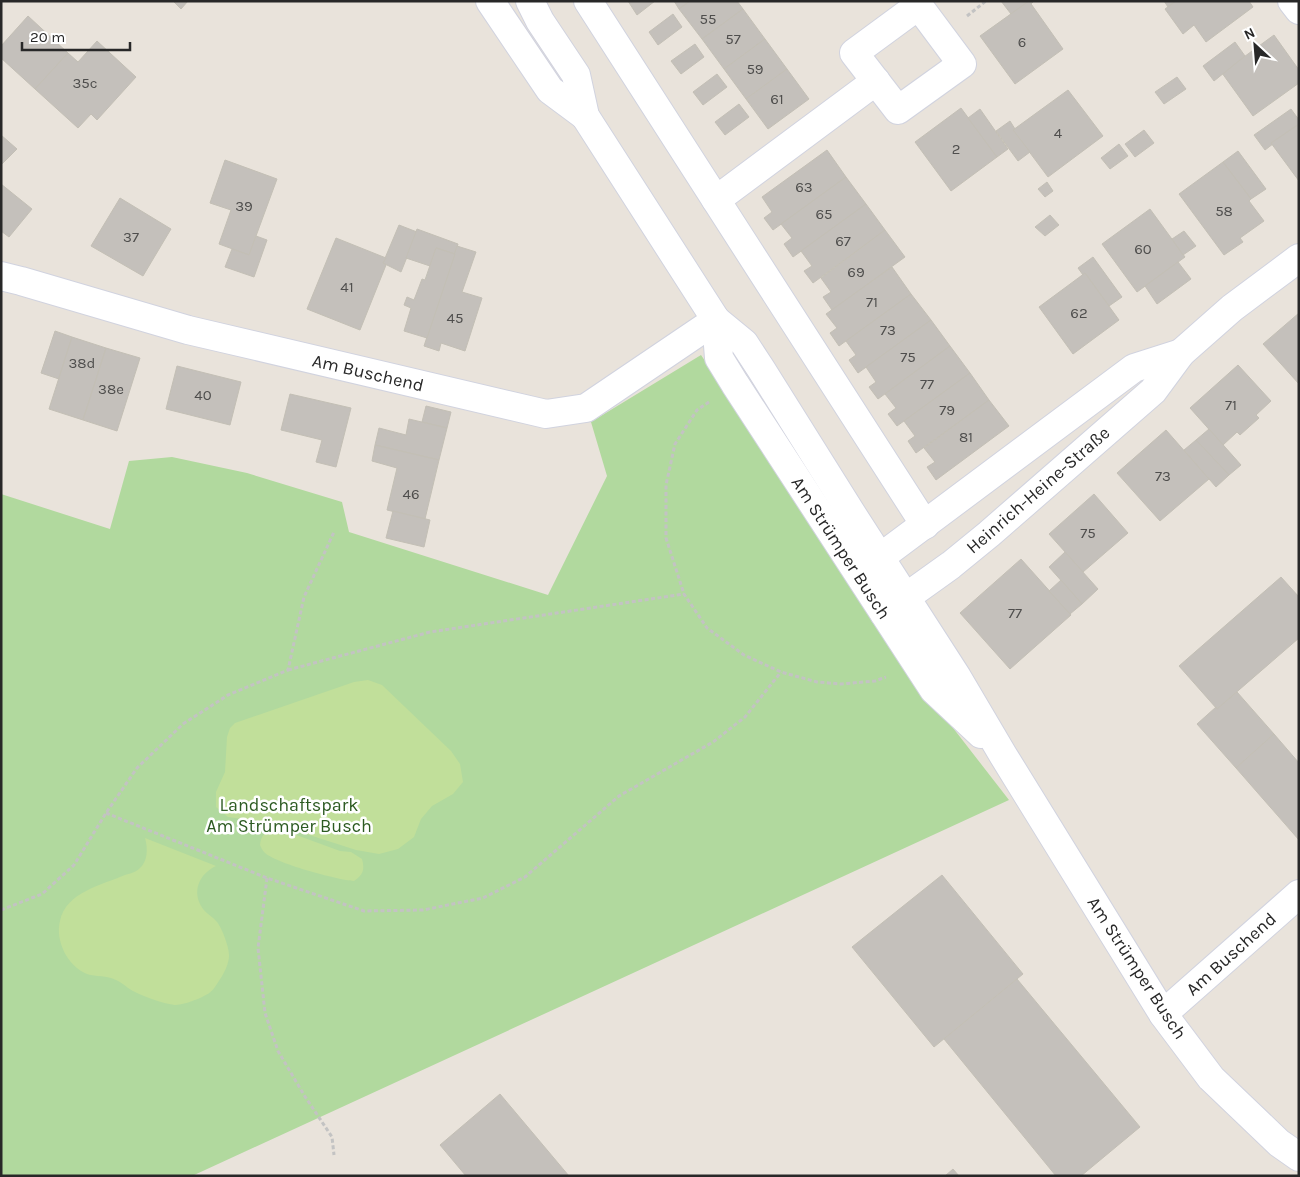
<svg xmlns="http://www.w3.org/2000/svg" width="1300" height="1177" font-family="Karla,sans-serif">
	<style>
		.green { fill: #b1d99e }
		.pitch { fill: #c1df9a }
		.building { fill: #c4c0bb; stroke: #c3bfb5 }
		.lines { fill: none; stroke-linecap: round; stroke-linejoin: round }
		.minor-casing { stroke: #d1d3df; stroke-width: 30 }
		.path { stroke: #c3c3c3; stroke-width: 3; stroke-dasharray: 4 2.5; stroke-linecap: butt }
		.minor { stroke: #fff; stroke-width: 28 }
		.labels { text-anchor: middle; stroke-width: 5; stroke-linejoin: round; paint-order: stroke }
		.number-label { font-size: 15px; fill: #4f4e4d }
		.street-label { font-size: 18px; fill: #282828; stroke: #fff }
		.park-label { font-size: 18px; fill: #2d5b22; stroke: #fff }
	</style>
	<rect width="100%" height="100%" fill="#e9e3db"/>
	<path class="green" d="M701,355L936,706L1009,800L192,1176H1V494L110,529L129,461L172,457L247,473L342,502L349,532L548,595L607,476L591,422Z"/>
	<g class="pitch">
		<path d="M368,680L382,685L451,751L460,764L463,782L453,794L432,806L421,819L414,837L398,849L379,854L356,850L272,823L228,817L216,807V792L225,772L227,737L230,728L235,723L354,682Z"/>
		<path d="M272,828L280,829L340,851L351,852L362,859C365,870 363,875 354,881C338,880 274,863 264,852C262,850 261,847 260,845C261,836 264,833 272,828Z"/>
		<path d="M145,838L216,866C199,874 191,892 203,909C207,914 213,917 217,922C222,928 230,949 229,957C228,968 221,978 215,987C211,993 206,995 200,998C193,1001 182,1005 175,1005C164,1004 145,997 135,992C128,989 123,983 116,980C107,975 96,977 87,974C67,966 55,940 60,921C66,892 102,885 125,875C129,874 136,872 139,869C148,862 148,848 145,838Z"/>
	</g>
	<g class="building">
		<path d="M173,1H188L181,9Z"/>
		<path d="M628,1H655L637,15Z"/>
		<path d="M674,1H690L679,9Z"/>
		<path d="M690,1H737L743,9L702,39L679,9Z"/>
		<path d="M1001,1H1034L1031,4L1029,1L1011,14Z"/>
		<path d="M1029,1L1063,49L1015,84L980,36Z"/>
		<path d="M1164,1H1176L1168,7Z"/>
		<path d="M1176,1H1249L1253,7L1206,42L1194,25L1183,34L1165,9Z"/>
		<path d="M743,9L765,39L724,69L702,39Z"/>
		<path d="M673,14L682,27L658,45L649,32Z"/>
		<path d="M28,16L68,53L35,89L1,58V46Z"/>
		<path d="M1274,35L1299,70V83L1253,116L1222,73Z"/>
		<path d="M765,39L787,69L746,99L724,69Z"/>
		<path d="M97,41L136,77L97,120L91,114L78,128L35,89L68,53L78,62Z"/>
		<path d="M1235,42L1245,56L1214,81L1203,66Z"/>
		<path d="M695,44L704,57L681,74L671,61Z"/>
		<path d="M787,69L809,99L768,129L746,99Z"/>
		<path d="M717,74L727,87L703,105L693,92Z"/>
		<path d="M1177,77L1186,89L1164,104L1155,92Z"/>
		<path d="M1068,90L1103,136L1048,177L1013,130Z"/>
		<path d="M739,104L749,117L725,135L715,122Z"/>
		<path d="M961,108L997,157L951,191L915,142Z"/>
		<path d="M980,109L1008,149L997,157L968,118Z"/>
		<path d="M1291,109L1299,120V124L1265,150L1254,135Z"/>
		<path d="M1010,121L1015,129L1013,130L1030,152L1018,161L996,131Z"/>
		<path d="M1299,124V181L1271,143Z"/>
		<path d="M1144,130L1154,143L1135,157L1125,144Z"/>
		<path d="M1,135L17,149L1,165Z"/>
		<path d="M1119,144L1128,156L1110,169L1101,158Z"/>
		<path d="M827,150L846,177L773,230L764,218L772,212L762,197Z"/>
		<path d="M1238,151L1266,189L1251,199L1223,162Z"/>
		<path d="M225,160L277,179L249,255L219,244L231,210L210,203Z"/>
		<path d="M1223,162L1251,199L1249,201L1264,221L1240,238L1243,242L1224,255L1179,194Z"/>
		<path d="M846,177L866,204L793,257L784,244L792,238L781,224Z"/>
		<path d="M1047,182L1053,191L1045,197L1038,189Z"/>
		<path d="M1,184L32,209L9,237L1,231Z"/>
		<path d="M120,198L171,229L143,276L91,246Z"/>
		<path d="M866,204L885,230L813,283L804,271L812,266L801,251Z"/>
		<path d="M1150,209L1185,257L1137,292L1102,244Z"/>
		<path d="M1050,215L1059,225L1045,236L1035,227Z"/>
		<path d="M399,225L417,232L401,272L383,263Z"/>
		<path d="M417,229L458,244L455,254L436,248L430,266L406,258Z"/>
		<path d="M885,230L905,257L832,310L823,297L831,292L821,278Z"/>
		<path d="M1184,231L1196,246L1183,255L1172,239Z"/>
		<path d="M256,236L267,240L254,277L225,267L232,249L249,255Z"/>
		<path d="M336,238L386,258L383,263L386,265L360,330L307,309Z"/>
		<path d="M457,246L476,252L462,292L482,298L465,351L441,343L439,351L424,346Z"/>
		<path d="M436,248L455,254L427,338L404,331L411,308L404,305L407,297L414,300L422,279L425,280Z"/>
		<path d="M1093,257L1122,297L1109,306L1085,273L1083,275L1078,268Z"/>
		<path d="M1178,262L1191,279L1157,304L1145,286Z"/>
		<path d="M892,267L911,294L839,346L830,333L837,328L826,314Z"/>
		<path d="M1085,273L1119,320L1073,354L1039,307Z"/>
		<path d="M911,294L931,320L858,373L849,360L856,355L846,341Z"/>
		<path d="M1299,313V384L1263,344Z"/>
		<path d="M931,320L950,346L878,399L869,387L876,382L866,367Z"/>
		<path d="M55,331L72,337L59,379L41,373Z"/>
		<path d="M72,337L106,348L83,420L49,409Z"/>
		<path d="M950,346L970,373L897,426L888,414L896,408L885,394Z"/>
		<path d="M106,348L140,358L117,431L83,420Z"/>
		<path d="M1238,365L1271,401L1256,415L1259,418L1240,435L1237,432L1223,445L1190,408Z"/>
		<path d="M177,366L241,382L230,425L166,409Z"/>
		<path d="M970,373L989,400L916,453L908,441L915,436L904,421Z"/>
		<path d="M290,394L351,408L336,467L316,462L322,440L281,430Z"/>
		<path d="M989,400L1009,426L936,480L927,467L935,462L924,448Z"/>
		<path d="M426,406L451,412L447,428L422,422Z"/>
		<path d="M409,419L447,428L439,460L375,445L379,428L406,435Z"/>
		<path d="M1209,429L1241,465L1229,475L1196,440Z"/>
		<path d="M1166,430L1209,479L1160,521L1117,473Z"/>
		<path d="M1196,440L1229,475L1216,487L1184,450Z"/>
		<path d="M375,445L439,460L425,519L387,510L397,468L372,461Z"/>
		<path d="M1094,494L1128,533L1083,572L1049,534Z"/>
		<path d="M393,511L430,520L424,547L386,538Z"/>
		<path d="M1065,552L1098,589L1082,604L1049,567Z"/>
		<path d="M1021,559L1071,615L1010,669L960,613Z"/>
		<path d="M1281,577L1299,597V638L1217,709L1179,666Z"/>
		<path d="M1061,580L1082,604L1070,614L1049,591Z"/>
		<path d="M1237,692L1274,734L1236,768L1197,724L1216,707L1217,709Z"/>
		<path d="M1274,734L1299,763V840L1236,768Z"/>
		<path d="M942,875L1023,974L934,1047L852,947Z"/>
		<path d="M1017,979L1140,1127L1081,1176H1056L944,1039Z"/>
		<path d="M500,1094L569,1176H466L440,1145Z"/>
		<path d="M953,1169L959,1176H945Z"/>
	</g>
	<g class="lines">
		<defs>
			<g id="minor">
				<path d="M490,1L550,90L585,116"/>
				<path d="M530,1L540,21L576,75L585,116L716,320L744,343L761,369L850,511L957,677L1003,755L1163,1014L1211,1078L1279,1143L1299,1157"/>
				<path d="M588,1L925,525"/>
				<path d="M915,1L962,64L898,110L854,53L918,6"/>
				<path d="M1292,1L1299,10"/>
				<path d="M716,200L876,81"/>
				<path d="M1,276L21,281L188,330L546,414L586,408L716,320"/>
				<path d="M716,320L719,358L735,384L934,690L981,734"/>
				<path d="M866,568L1134,368L1181,353"/>
				<path d="M884,613L951,565L989,534L1153,391L1181,353L1232,308L1299,258"/>
				<path d="M1163,1014L1299,894"/>
			</g>
		</defs>
		<use href="#minor" class="minor-casing"/>
		<g class="path">
			<path d="M967,16L986,1"/>
			<path d="M709,402L697,410L675,444L666,485V538L684,594L707,628L744,655L781,672L817,682L841,684L875,681L886,677"/>
			<path d="M288,670L430,632L684,594"/>
			<path d="M106,813L267,878L364,911L423,910L483,898L525,877L619,796L713,742L745,717L781,672"/>
			<path d="M267,878L258,948L265,1013L278,1051L304,1095L332,1137L334,1155"/>
			<path d="M1,910L42,894L74,865L106,813L137,768L183,724L228,695L288,670L304,597L334,532"/>
		</g>
		<use href="#minor" class="minor"/>
	</g>
	<g class="labels">
		<g class="number-label">
			<text x="708" y="24">55</text>
			<text x="733" y="44">57</text>
			<text x="1022" y="47">6</text>
			<text x="755" y="74">59</text>
			<text x="85" y="88">35c</text>
			<text x="777" y="104">61</text>
			<text x="1058" y="138">4</text>
			<text x="956" y="154">2</text>
			<text x="804" y="192">63</text>
			<text x="244" y="211">39</text>
			<text x="1224" y="216">58</text>
			<text x="824" y="219">65</text>
			<text x="131" y="242">37</text>
			<text x="843" y="246">67</text>
			<text x="1143" y="254">60</text>
			<text x="856" y="277">69</text>
			<text x="347" y="292">41</text>
			<text x="872" y="307">71</text>
			<text x="1079" y="318">62</text>
			<text x="455" y="323">45</text>
			<text x="888" y="335">73</text>
			<text x="908" y="362">75</text>
			<text x="82" y="368">38d</text>
			<text x="927" y="389">77</text>
			<text x="111" y="394">38e</text>
			<text x="203" y="400">40</text>
			<text x="1231" y="410">71</text>
			<text x="947" y="415">79</text>
			<text x="966" y="442">81</text>
			<text x="1163" y="481">73</text>
			<text x="411" y="499">46</text>
			<text x="1088" y="538">75</text>
			<text x="1015" y="618">77</text>
		</g>
		<g class="street-label">
			<text transform="translate(368 373) rotate(13)" y="6">Am Buschend</text>
			<text transform="translate(1038 490) rotate(-41)" y="6">Heinrich-Heine-Straße</text>
			<text transform="translate(841 548) rotate(57)" y="6">Am Strümper Busch</text>
			<text transform="translate(1231 954) rotate(-42)" y="6">Am Buschend</text>
			<text transform="translate(1137 968) rotate(57)" y="6">Am Strümper Busch</text>
		</g>
		<g class="park-label">
			<text x="289" y="811">Landschaftspark<tspan x="289" dy="21">Am Strümper Busch</tspan></text>
		</g>
	</g>
	<rect width="1300" height="1177" fill="none" stroke="#282828" stroke-width="5"/>
	<g transform="translate(1255 45) rotate(334)" stroke="#ffffff" stroke-width="4" paint-order="stroke">
	<path d="M0-4L9 19L0 12L-9 19Z" fill="#282828"/>
	<text y="-8" font-size="14" font-weight="bold" text-anchor="middle" fill="#282828">N</text>
	</g>
	<path d="M22 42v8h108v-8" fill="none" stroke="#282828" stroke-width="2.5"/>
	<text x="30" y="42" font-size="15" fill="#282828" stroke="#ffffff" stroke-width="4" paint-order="stroke">20 m</text>
</svg>
